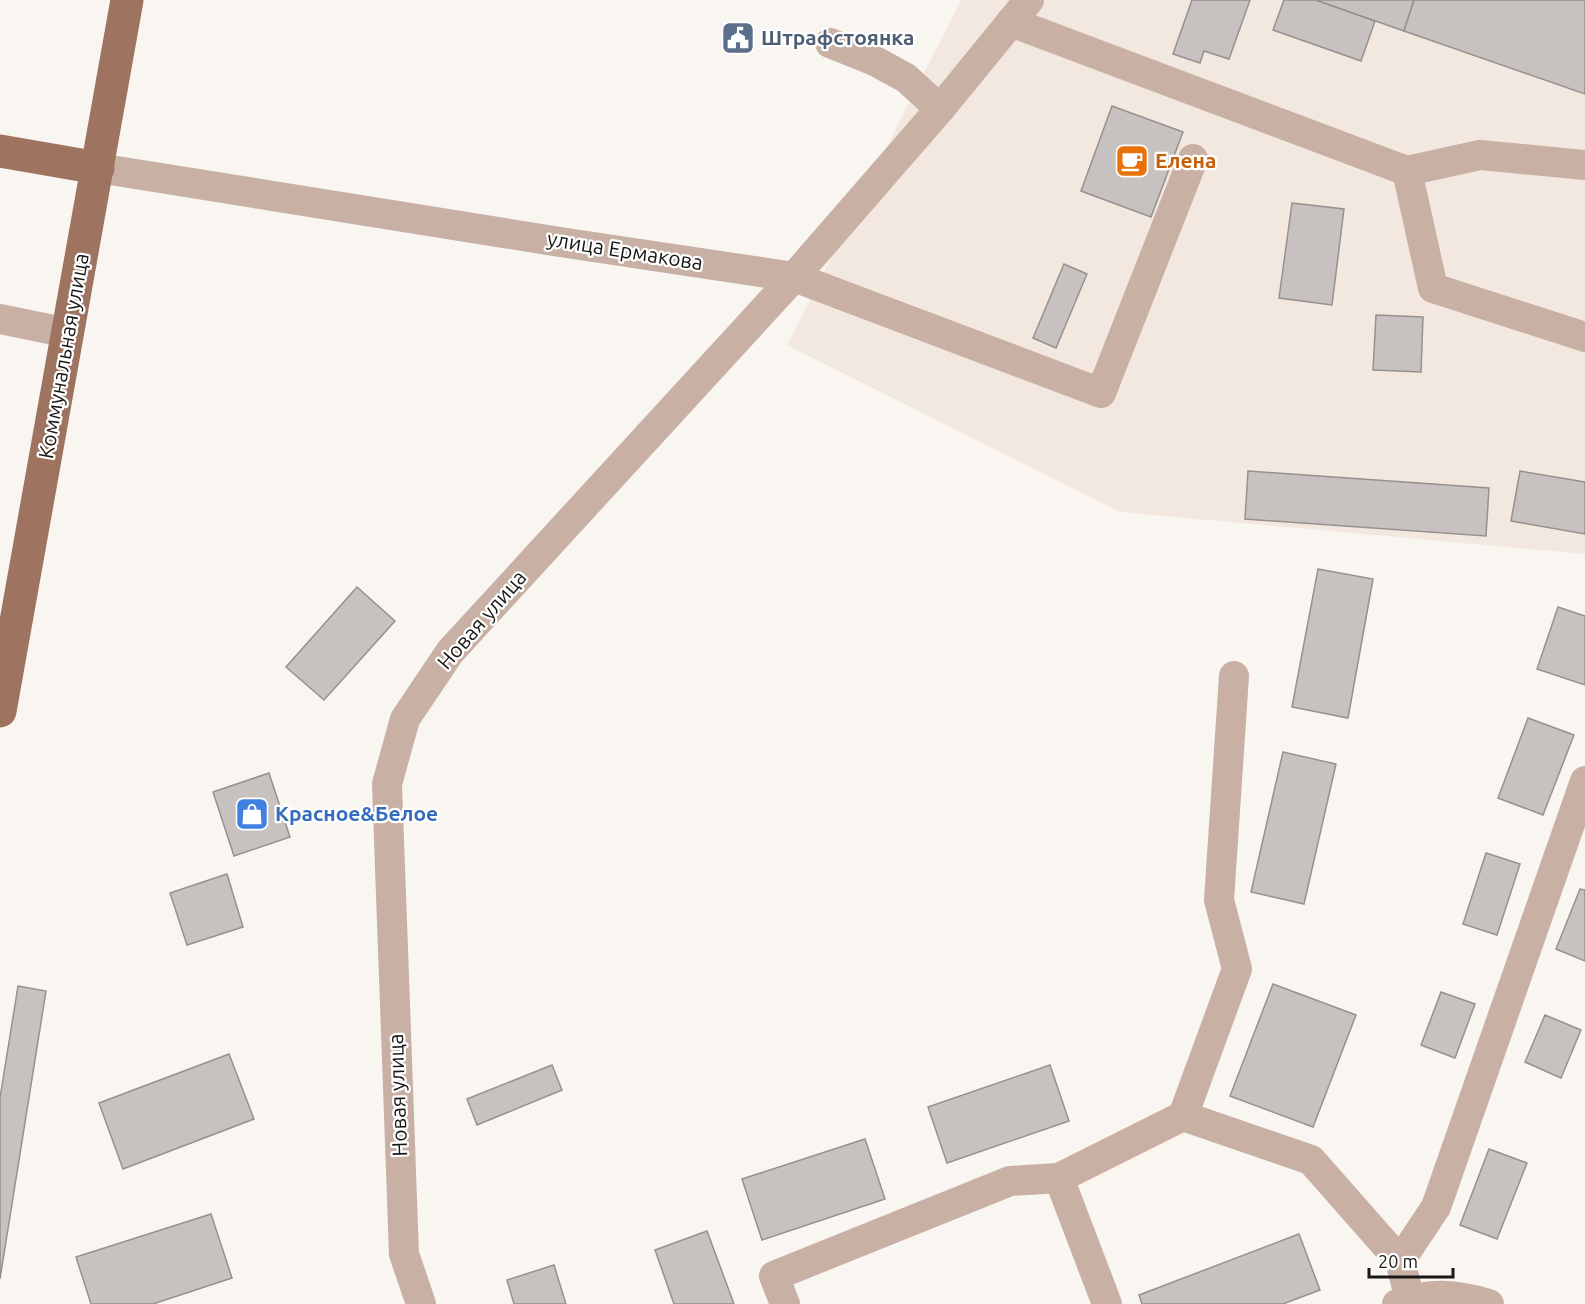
<svg xmlns="http://www.w3.org/2000/svg" width="1585" height="1304" font-family="Ubuntu,sans-serif">
	<style>
		.built { fill: #f3e8df }
		.building { fill: #c7c2bf; stroke: #96918e; stroke-width: 1.5 }
		.lines { fill: none; stroke-linecap: round; stroke-linejoin: round }
		.minor { stroke: #c8b0a5; stroke-width: 30 }
		.major { stroke: #9e7461; stroke-width: 33 }
		.labels { text-anchor: middle; stroke-width: 4.5; stroke-linejoin: round; paint-order: stroke }
		.service-label { font-size: 21px; font-weight: bold; fill: #4e5e75; stroke: #fff; text-anchor: start }
		.food-label { font-size: 21px; font-weight: bold; fill: #c56008; stroke: #fff; text-anchor: start }
		.street-label { font-size: 21px; fill: #181715; stroke: #fff }
		.shop-label { font-size: 21px; font-weight: bold; fill: #366cbe; stroke: #fff; text-anchor: start }
	</style>
	<rect width="100%" height="100%" fill="#f9f5f1"/>
	<path class="built" d="M961,0H1585V554L1120,512L787,345Z"/>
	<g class="building">
		<path d="M1192,0H1250L1229,59L1204,51L1200,63L1173,54Z"/>
		<path d="M1284,0H1316L1375,21L1361,61L1273,30Z"/>
		<path d="M1316,0H1414L1404,31Z"/>
		<path d="M1414,0H1585V94L1404,31Z"/>
		<path d="M1112,106L1183,132L1151,217L1081,191Z"/>
		<path d="M1292,203L1344,209L1332,305L1279,298Z"/>
		<path d="M1064,264L1087,274L1056,348L1033,338Z"/>
		<path d="M1376,315L1423,317L1421,372L1373,370Z"/>
		<path d="M1248,471L1489,488L1486,536L1245,519Z"/>
		<path d="M1520,471L1585,482V534L1511,521Z"/>
		<path d="M1318,569L1373,579L1348,718L1292,707Z"/>
		<path d="M357,587L395,621L324,700L286,667Z"/>
		<path d="M1558,607L1585,616V685L1537,669Z"/>
		<path d="M1528,718L1574,735L1543,815L1498,798Z"/>
		<path d="M1283,752L1336,764L1304,904L1251,892Z"/>
		<path d="M269,773L290,837L234,856L213,792Z"/>
		<path d="M1486,853L1520,864L1497,935L1463,924Z"/>
		<path d="M227,874L243,927L187,945L170,893Z"/>
		<path d="M1580,889L1585,890V961L1556,949Z"/>
		<path d="M1273,984L1356,1015L1313,1127L1230,1096Z"/>
		<path d="M18,986L46,991L0,1279V1098Z"/>
		<path d="M1441,992L1475,1004L1455,1058L1421,1045Z"/>
		<path d="M1545,1015L1581,1030L1561,1078L1525,1062Z"/>
		<path d="M229,1054L254,1119L123,1169L99,1103Z"/>
		<path d="M552,1065L562,1090L477,1125L467,1099Z"/>
		<path d="M1050,1065L1069,1121L947,1163L928,1107Z"/>
		<path d="M865,1139L885,1199L762,1240L742,1179Z"/>
		<path d="M1489,1149L1527,1163L1497,1239L1460,1225Z"/>
		<path d="M211,1214L232,1278L153,1304H91L76,1257Z"/>
		<path d="M707,1231L734,1304H674L655,1250Z"/>
		<path d="M1299,1234L1320,1290L1283,1304H1142L1139,1295Z"/>
		<path d="M554,1265L566,1304H514L507,1280Z"/>
	</g>
	<g class="lines">
		<g class="minor">
			<path d="M1011,22L1407,171L1480,155L1585,165"/>
			<path d="M830,43L875,61L906,78L940,109"/>
			<path d="M98,168L560,242L794,277L940,109L1029,0"/>
			<path d="M1407,171L1433,288L1585,337"/>
			<path d="M0,319L68,333"/>
			<path d="M1183,1116L1237,969L1219,900L1234,676"/>
			<path d="M1059,1178L1107,1304"/>
			<path d="M421,1304L404,1254L387,784L405,719L450,652L794,277L1101,393L1193,159"/>
			<path d="M785,1304L774,1276L1010,1181L1059,1178L1183,1116L1311,1160L1400,1261"/>
			<path d="M1397,1304C1430,1292 1456,1294 1489,1304"/>
			<path d="M1408,1304L1410,1299L1400,1261L1436,1207L1585,781"/>
		</g>
		<g class="major">
			<path d="M0,151L98,168"/>
			<path d="M0,711L127,0"/>
		</g>
	</g>
	<defs>
		<symbol id="civic-square" viewBox="-11 -11 22 22"><rect x="-9" y="-9" width="18" height="18" rx="4" fill="#5c6f8a" stroke="#fff"/><path d="M-.6-6.5H3V-4.5H.6V-3L4-1V1h2V6H-6V1h2V-1L-.6-3ZM-1.2 2.5V6h2.4V2.5Z" fill="#fff"/></symbol>
		<symbol id="cafe-square" viewBox="-11 -11 22 22"><rect x="-9" y="-9" width="18" height="18" rx="4" fill="#e8710a" stroke="#fff"/><path d="M-5.5-4.5H6V0H3Q3 3.5 0 3.5H-2.5Q-5.5 3.5-5.5 0ZM3-3.2v2h1.7v-2ZM-6 4.5H4V6H-6Z" fill="#fff"/></symbol>
		<symbol id="shop-square" viewBox="-11 -11 22 22"><rect x="-9" y="-9" width="18" height="18" rx="4" fill="#3f7fe0" stroke="#fff"/><path d="M-5-2.5h2.3a2.7 3.5 0 0 1 5.4 0H5L5.5 6h-11ZM-1.5-2.5h3a1.5 2.3 0 0 0-3 0Z" fill="#fff"/></symbol>
	</defs>
	<g fill-rule="evenodd">
		<use href="#civic-square" x="719" y="19" width="38" height="38"/>
		<use href="#cafe-square" x="1113" y="142" width="38" height="38"/>
		<use href="#shop-square" x="233" y="795" width="38" height="38"/>
	</g>
	<g class="labels">
		<g class="service-label">
			<text x="761" y="45">Штрафстоянка</text>
		</g>
		<g class="food-label">
			<text x="1155" y="168">Елена</text>
		</g>
		<g class="street-label">
			<text transform="translate(625 251) rotate(9)" y="7">улица Ермакова</text>
			<text transform="translate(64 356) rotate(-80)" y="7">Коммунальная улица</text>
			<text transform="translate(482 620) rotate(-49)" y="7">Новая улица</text>
			<text transform="translate(398 1095) rotate(-92)" y="7">Новая улица</text>
		</g>
		<g class="shop-label">
			<text x="275" y="821">Красное&amp;Белое</text>
		</g>
	</g>
	<path d="M1369 1268v9h84v-9" fill="none" stroke="#181715" stroke-width="3"/>
	<text x="1378" y="1268" font-size="18" fill="#181715" stroke="#ffffff" stroke-width="4.5" paint-order="stroke">20 m</text>
</svg>
